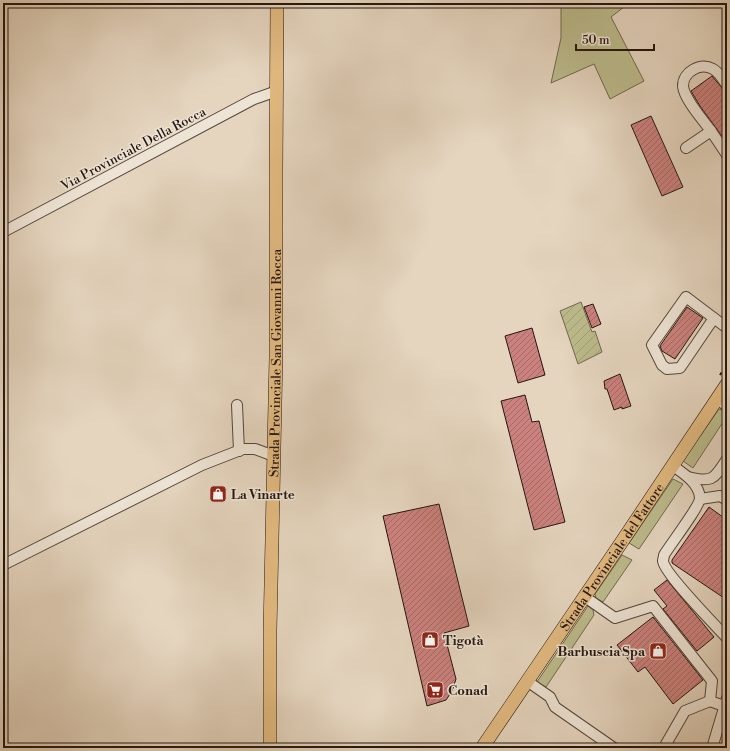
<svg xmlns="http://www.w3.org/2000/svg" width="730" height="751" font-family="'Libre Bodoni',serif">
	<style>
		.grass { fill: #bcbb8c; stroke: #70684e }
		.garden { fill: url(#garden-furrows); stroke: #70684e }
		.building { fill: url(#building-hatch); stroke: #241610 }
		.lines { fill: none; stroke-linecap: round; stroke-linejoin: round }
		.minor-casing { stroke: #54463c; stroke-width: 12 }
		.major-casing { stroke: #241610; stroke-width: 14 }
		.path { stroke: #241610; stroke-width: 2; stroke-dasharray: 3 2; stroke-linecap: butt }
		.minor { stroke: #eee4d5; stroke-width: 10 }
		.major { stroke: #e2ba80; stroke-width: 13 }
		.labels { text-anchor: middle; stroke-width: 3; stroke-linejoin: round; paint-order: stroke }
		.street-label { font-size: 13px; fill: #241610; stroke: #eee4d5 }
		.poi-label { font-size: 13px; font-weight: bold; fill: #241610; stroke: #eee4d5; text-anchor: start }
	</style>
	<defs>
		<pattern id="garden-furrows" width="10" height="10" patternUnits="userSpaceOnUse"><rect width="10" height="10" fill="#bcbb8c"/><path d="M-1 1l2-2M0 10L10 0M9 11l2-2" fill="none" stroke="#a1a078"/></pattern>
		<pattern id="building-hatch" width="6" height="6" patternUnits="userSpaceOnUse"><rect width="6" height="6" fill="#cb817d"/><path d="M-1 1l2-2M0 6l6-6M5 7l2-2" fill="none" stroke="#a56965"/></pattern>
	</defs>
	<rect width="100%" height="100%" fill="#e5d5bf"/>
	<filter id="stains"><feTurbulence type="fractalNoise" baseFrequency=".005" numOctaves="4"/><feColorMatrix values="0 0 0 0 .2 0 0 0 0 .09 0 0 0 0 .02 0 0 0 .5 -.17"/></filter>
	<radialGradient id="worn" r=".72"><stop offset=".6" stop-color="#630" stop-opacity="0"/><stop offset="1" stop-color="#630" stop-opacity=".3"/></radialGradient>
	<g class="grass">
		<path d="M561,3H629L611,17L644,81L610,99L594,64L551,83L561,38Z"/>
		<path d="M719,409L727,412V416L693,468L683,461Z"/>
		<path d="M673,479L683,484L639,549L629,543Z"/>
		<path d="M622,555L632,560L603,602L596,598L595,594Z"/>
		<path d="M588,606L593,610L594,615L546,687L537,682Z"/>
	</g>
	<path class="garden" d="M581,302L592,332L595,331L602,352L578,364L560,311Z"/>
	<g class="building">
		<path d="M712,76L727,94V143L700,106L691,91Z"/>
		<path d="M651,116L683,187L662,196L631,125Z"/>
		<path d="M593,304L601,324L592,328L584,307Z"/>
		<path d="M687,307L703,318L675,359L662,351L660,346Z"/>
		<path d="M532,328L545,375L518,383L505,336Z"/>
		<path d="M620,374L631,406L622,409V407L614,410L607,389H605L604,381Z"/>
		<path d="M525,395L532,422L539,421L565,522L534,530L501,401Z"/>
		<path d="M439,504L469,626L444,633L456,679L452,691L446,700L427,706L383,516Z"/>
		<path d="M709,507L727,520V600L672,563V560Z"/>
		<path d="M667,580L714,637L697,651L663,609L667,606L654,590Z"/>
		<path d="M653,617L703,680L673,704L645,667L638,672L617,645Z"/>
	</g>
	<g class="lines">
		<defs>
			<g id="minor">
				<path d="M711,131C703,120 684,99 683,86C683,72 700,62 713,69C719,72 723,80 727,85"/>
				<path d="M686,148L711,131L727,155"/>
				<path d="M3,232L254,99L277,91"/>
				<path d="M714,318L680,368L667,369L662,365L652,345L686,297L727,328"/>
				<path d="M717,399L727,406"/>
				<path d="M237,405L239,451"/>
				<path d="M673,466C683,473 699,483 700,498C700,506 670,545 664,555C664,557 663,559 663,561C664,573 716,626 727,638"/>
				<path d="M688,477C713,483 714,479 727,459"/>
				<path d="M700,499L720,496L727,500"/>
				<path d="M3,565L202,465L243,449H255L274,456"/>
				<path d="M585,597L615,618L653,606L712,681L710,701L724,706"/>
				<path d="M527,681L550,697L555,707L614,748"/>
				<path d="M666,744L685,711L710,701"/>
				<path d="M712,748L727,698"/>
			</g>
			<g id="major">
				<path id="s1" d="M270,748V631L276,357V173L277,3"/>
				<path id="s2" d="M482,748L621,543L727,384"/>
			</g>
		</defs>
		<use href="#minor" class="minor-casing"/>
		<use href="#major" class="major-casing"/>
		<path class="path" d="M720,375L727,364"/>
		<use href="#minor" class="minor"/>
		<use href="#major" class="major"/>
	</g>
	<defs>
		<symbol id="shop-square" viewBox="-11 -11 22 22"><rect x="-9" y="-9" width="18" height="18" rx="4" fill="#8f2418" stroke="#eee4d5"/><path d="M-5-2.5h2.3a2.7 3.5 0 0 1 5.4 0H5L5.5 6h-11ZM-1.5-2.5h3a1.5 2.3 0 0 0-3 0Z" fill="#fff"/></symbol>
		<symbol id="supermarket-square" viewBox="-11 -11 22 22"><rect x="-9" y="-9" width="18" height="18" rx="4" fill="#8f2418" stroke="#eee4d5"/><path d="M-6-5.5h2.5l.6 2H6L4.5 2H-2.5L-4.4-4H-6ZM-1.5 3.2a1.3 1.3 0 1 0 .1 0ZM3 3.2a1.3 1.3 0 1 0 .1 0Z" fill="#fff"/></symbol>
	</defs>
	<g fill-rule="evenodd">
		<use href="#shop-square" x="208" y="484" width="20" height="20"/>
		<use href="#shop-square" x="420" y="630" width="20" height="20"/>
		<use href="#shop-square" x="648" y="641" width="20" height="20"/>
		<use href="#supermarket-square" x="425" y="680" width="20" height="20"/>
	</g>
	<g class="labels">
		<g class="street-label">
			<text transform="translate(133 148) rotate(-28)" y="5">Via Provinciale Della Rocca</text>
			<text dy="5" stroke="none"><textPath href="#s1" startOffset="385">Strada Provinciale San Giovanni Rocca</textPath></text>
			<text dy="5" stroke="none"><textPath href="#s2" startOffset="231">Strada Provinciale del Fattore</textPath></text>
		</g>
		<g class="poi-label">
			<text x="231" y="499">La Vinarte</text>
			<text x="443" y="645">Tigotà</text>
			<text x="645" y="656" text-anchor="end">Barbuscia Spa</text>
			<text x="448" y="695">Conad</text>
		</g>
	</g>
	<rect width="730" height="751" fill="none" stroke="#e5d5bf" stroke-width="16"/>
	<rect x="4" y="4" width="722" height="743" fill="none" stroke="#241610" stroke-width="2"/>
	<rect x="8" y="8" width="714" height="735" fill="none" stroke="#241610"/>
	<path d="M576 44v6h78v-6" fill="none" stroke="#241610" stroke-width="2"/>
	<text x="582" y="44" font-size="12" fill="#241610" stroke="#eee4d5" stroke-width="3" paint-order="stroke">50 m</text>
	<rect width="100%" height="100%" filter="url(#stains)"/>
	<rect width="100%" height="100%" fill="url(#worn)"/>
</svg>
